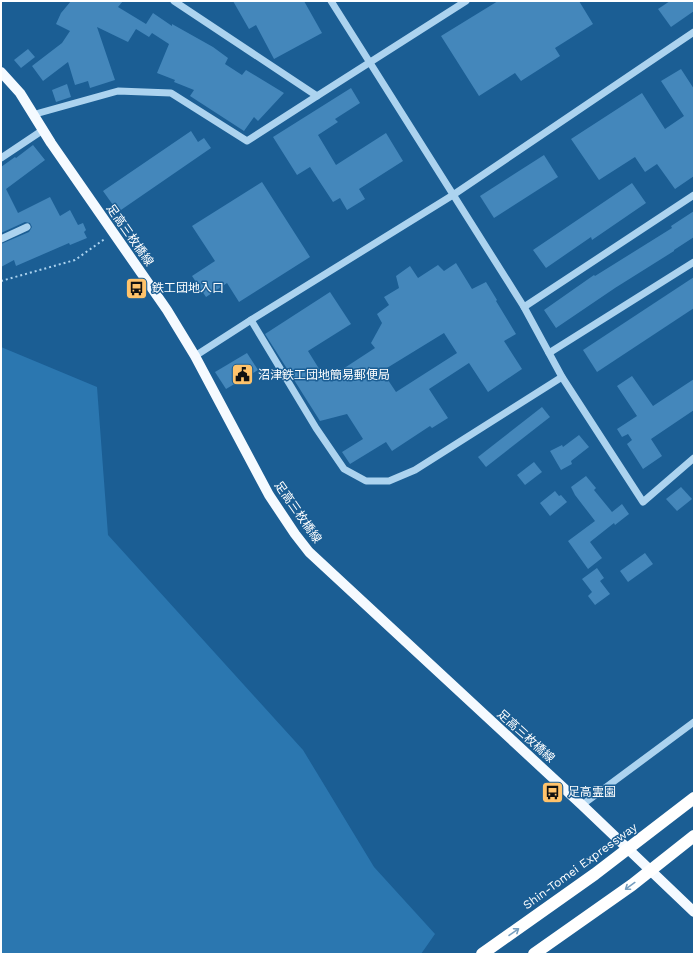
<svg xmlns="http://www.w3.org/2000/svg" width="695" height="955" font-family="'Work Sans','Noto Sans JP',sans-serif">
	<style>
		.green { fill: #2b77b0 }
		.building { fill: #4487bb; fill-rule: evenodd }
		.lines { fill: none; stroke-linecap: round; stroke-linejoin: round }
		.path { stroke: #acd3ef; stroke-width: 2; stroke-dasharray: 2 3; stroke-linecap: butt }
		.minor { stroke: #acd3ef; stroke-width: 7 }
		.major { stroke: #f5faff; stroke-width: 10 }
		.highway { stroke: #fff; stroke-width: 12 }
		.oneway { stroke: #769ebf }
		.labels { text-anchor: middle; stroke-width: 3; stroke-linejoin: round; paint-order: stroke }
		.street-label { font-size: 12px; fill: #fff; stroke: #1b5e94 }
		.poi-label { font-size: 12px; fill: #fff; stroke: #1b5e94; text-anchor: start }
	</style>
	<rect width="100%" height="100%" fill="#1b5e94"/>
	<path class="green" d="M1,347L97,387L108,535L303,750L374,867L435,934L421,954H1Z"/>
	<g class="building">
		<path d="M71,1H123L118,7L146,24L153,13L172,26V24L213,47L228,58L225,64L242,75L246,70L284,93L258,121L254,117L244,131L190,96L194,90L174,82L175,80L157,73L169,44L152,33L149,37L136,29L128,42L97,27L115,80L90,88L88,81L75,85L68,62L43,81L32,66L62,43L70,31L56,24L61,13Z"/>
		<path d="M233,1H304L322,33L274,59L256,25L249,29Z"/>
		<path d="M498,1H579L593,24L555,48L560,56L521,81L515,73L479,96L441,36Z"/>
		<path d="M670,1H694V11L671,27L658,9Z"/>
		<path d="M28,49L35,57L21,68L14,60Z"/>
		<path d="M681,69L694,89V176L675,189L657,164L645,172L635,157L599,180L571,139L642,93L665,129L684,116L661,81Z"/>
		<path d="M67,84L71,97L56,102L52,90Z"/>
		<path d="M351,88L360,103L335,119L338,122L318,135L336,165L386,133L403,161L359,189L365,199L347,210L340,198L333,202L310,167L297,175L273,137Z"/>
		<path d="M191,131L198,142L204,138L211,148L118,212L103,191Z"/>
		<path d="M33,145L45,160L6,189L18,213L50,197L60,216L70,210L78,225L83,223L86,230L84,232L87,238L70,245L69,243L16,266L14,260L1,267V244L29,232L32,227L30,223L25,222L1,233V167L15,157L16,158Z"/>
		<path d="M544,155L558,177L494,218L480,196Z"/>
		<path d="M262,182L310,257L239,302L227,283L206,297L192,276L215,261L192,226Z"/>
		<path d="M632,183L646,203L592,240L591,237L546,268L533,250Z"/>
		<path d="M694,211V237L674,250V251L615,288L556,328L544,310L594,275L595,276L672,228L671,226Z"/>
		<path d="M456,263L472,289L486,282L497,300L496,301L516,334L504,341L522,369L488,392L469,363L429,389L448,418L432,428L430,426L392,451L386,442L350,464L342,452L363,439L347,414L320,421L265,334L330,292L351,324L308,351L326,380L375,348L371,343L382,323L377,314L389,305L384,297L399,288L396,276L410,266L418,278L438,265L444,271ZM444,333L457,353L396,392L382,371Z"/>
		<path d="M694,277V308L597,372L583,350Z"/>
		<path d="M247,353L258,370L226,389L215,372Z"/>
		<path d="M632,376L653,406L694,379V410L651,439L662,456L643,469L627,444L632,440L628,434L622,437L617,429L637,416L617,386Z"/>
		<path d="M542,407L550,417L486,467L478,457Z"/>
		<path d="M579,435L589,447L571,461L572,464L561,470L550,451L562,445L563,447Z"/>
		<path d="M534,462L542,472L525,485L517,475Z"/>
		<path d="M586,476L596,488L594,490L612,512L622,504L629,514L615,525L614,523L590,542L602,558L588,569L568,541L595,521L575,495L571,487Z"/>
		<path d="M681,487L692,499L677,511L666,499Z"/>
		<path d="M555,491L559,496L561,495L567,502L550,516L540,503Z"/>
		<path d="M645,553L653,564L628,582L620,571Z"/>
		<path d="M597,568L604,578L600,581L610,594L595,605L588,596L592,592L582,579Z"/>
	</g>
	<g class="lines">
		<path class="path" d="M1,281L75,260L106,238"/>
		<g class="minor">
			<path d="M174,1L317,96L466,1"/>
			<path d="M331,1L524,307L562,377L643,502L694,458"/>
			<path d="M35,116L39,113L118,91L171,93L247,141L317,96"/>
			<path d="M1,158L43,130"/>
			<path d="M1,239L27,227"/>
			<path d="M524,307L694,195"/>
			<path d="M251,320L316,428L344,469L366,481H389L415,470L562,377"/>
			<path d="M549,353L694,262"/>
			<path d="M195,356L251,320L453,195L694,32"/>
			<path d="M582,805L694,722"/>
		</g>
		<path class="major" d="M1,72L20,93L51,143L167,310L195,356L269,495L295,534L309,552L582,805L694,912"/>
		<g class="highway">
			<path d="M482,954L595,874L694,798"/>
			<path d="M534,954L632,885L694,836"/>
		</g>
	</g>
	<defs><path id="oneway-shaft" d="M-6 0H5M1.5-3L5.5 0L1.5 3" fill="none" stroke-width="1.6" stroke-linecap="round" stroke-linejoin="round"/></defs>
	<g class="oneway">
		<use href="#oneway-shaft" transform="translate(630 886) rotate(144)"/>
		<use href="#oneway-shaft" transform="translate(514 932) rotate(-35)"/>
	</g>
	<defs>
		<symbol id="bus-square" viewBox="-11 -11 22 22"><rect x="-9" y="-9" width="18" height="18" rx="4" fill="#ffc36b" stroke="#1b5e94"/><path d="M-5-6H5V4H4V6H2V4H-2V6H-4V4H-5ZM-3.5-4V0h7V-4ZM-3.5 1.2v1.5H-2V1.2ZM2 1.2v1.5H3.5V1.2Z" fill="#111"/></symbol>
		<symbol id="civic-square" viewBox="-11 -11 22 22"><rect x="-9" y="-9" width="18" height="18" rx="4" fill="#ffc36b" stroke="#1b5e94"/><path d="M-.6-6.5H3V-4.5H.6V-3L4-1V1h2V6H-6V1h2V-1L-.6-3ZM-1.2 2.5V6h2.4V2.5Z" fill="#111"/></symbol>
	</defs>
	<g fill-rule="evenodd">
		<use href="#bus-square" x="124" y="276" width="25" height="25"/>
		<use href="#civic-square" x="230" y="362" width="25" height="25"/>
		<use href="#bus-square" x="540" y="780" width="25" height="25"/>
	</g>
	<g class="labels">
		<g class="street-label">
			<text transform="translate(130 235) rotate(55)" y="4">足高三枚橋線</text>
			<text transform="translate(298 512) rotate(55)" y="4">足高三枚橋線</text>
			<text transform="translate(526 736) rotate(42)" y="4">足高三枚橋線</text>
			<text transform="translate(580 866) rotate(-36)" y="4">Shin-Tomei Expressway</text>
		</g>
		<g class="poi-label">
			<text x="152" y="292">鉄工団地入口</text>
			<text x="258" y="379">沼津鉄工団地簡易郵便局</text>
			<text x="568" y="796">足高霊園</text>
		</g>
	</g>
	<rect width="695" height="955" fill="none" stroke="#ffffff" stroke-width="4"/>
</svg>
